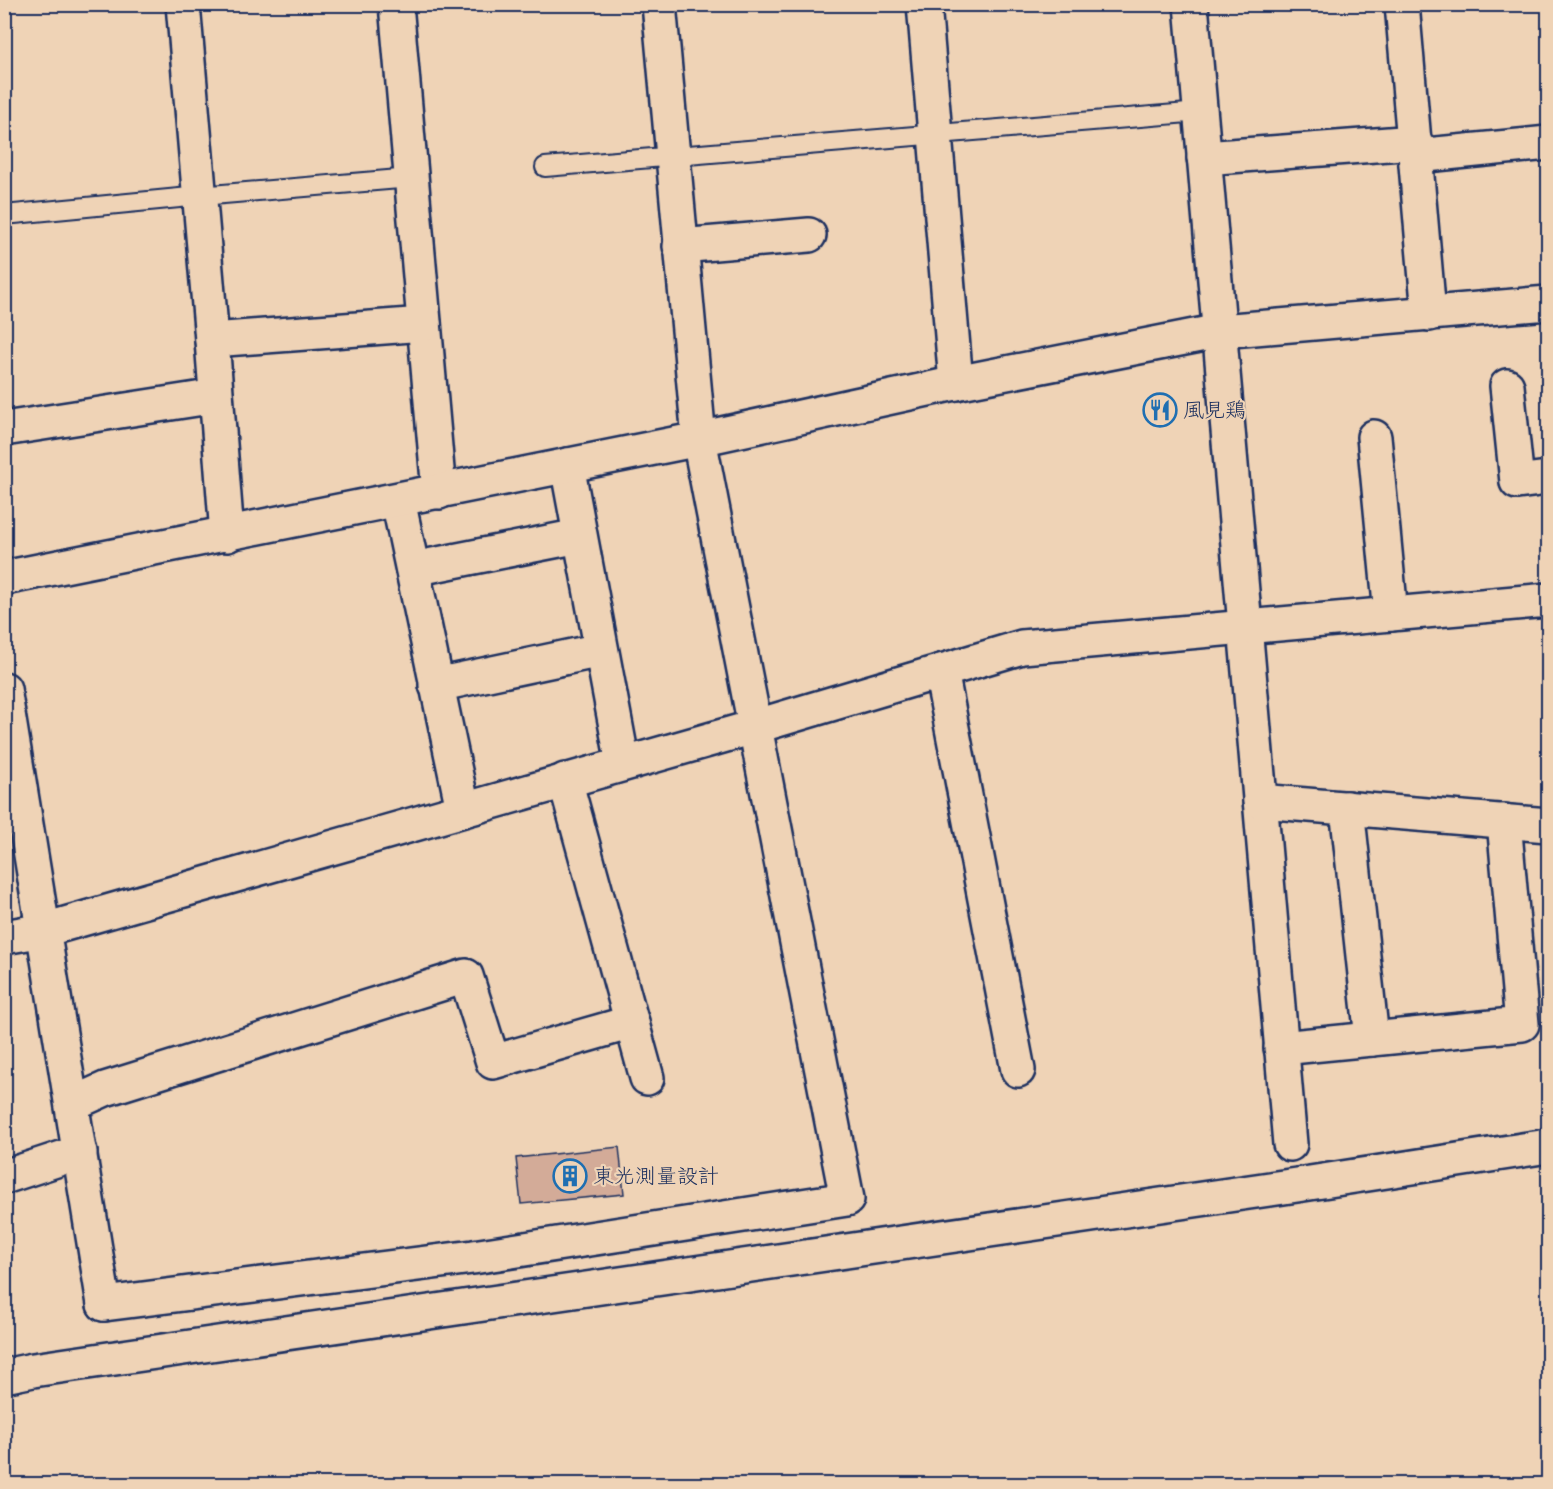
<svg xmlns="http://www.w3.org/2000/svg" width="1553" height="1489" font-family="'Patrick Hand','Klee One',sans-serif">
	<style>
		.building { fill: #d3ab98; stroke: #1b2f5e; stroke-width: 1.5 }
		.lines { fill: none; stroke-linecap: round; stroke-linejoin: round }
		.lane-casing { stroke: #1b2f5e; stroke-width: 22 }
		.street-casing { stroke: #1b2f5e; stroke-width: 38 }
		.secondary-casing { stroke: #1b2f5e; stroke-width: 38 }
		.lane { stroke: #efd3b6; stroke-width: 18 }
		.street { stroke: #efd3b6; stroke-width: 33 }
		.secondary { stroke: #efd3b6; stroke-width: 33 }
		.labels { text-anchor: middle; stroke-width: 4.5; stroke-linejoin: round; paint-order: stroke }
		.poi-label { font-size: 21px; fill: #1b2f5e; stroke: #efd3b6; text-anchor: start }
	</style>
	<rect width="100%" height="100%" fill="#efd3b6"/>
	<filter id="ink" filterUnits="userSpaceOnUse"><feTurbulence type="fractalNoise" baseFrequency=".0167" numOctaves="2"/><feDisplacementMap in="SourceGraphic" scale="12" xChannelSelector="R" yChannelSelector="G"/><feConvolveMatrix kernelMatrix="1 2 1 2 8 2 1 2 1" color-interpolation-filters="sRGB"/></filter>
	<g filter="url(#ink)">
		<path class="building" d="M619,1147L624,1194L521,1204L516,1158Z"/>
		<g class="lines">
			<defs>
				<g id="lane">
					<path d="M545,167L1200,112"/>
					<path d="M4,215L200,196L411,178"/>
				</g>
				<g id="street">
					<path d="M183,4L212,340L227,535"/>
					<path d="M396,4L439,492"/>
					<path d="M924,4L956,383"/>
					<path d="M1191,4L1290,1144"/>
					<path d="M1402,4L1429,314"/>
					<path d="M1416,156L1548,143"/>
					<path d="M1204,158L1415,142"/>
					<path d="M680,246L809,235"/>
					<path d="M212,340L424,324"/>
					<path d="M1507,386L1517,482L1548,478"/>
					<path d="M4,429L216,396"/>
					<path d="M1374,437L1391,614"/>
					<path d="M567,465L623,764"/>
					<path d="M398,500L463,809"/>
					<path d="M413,569L579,536"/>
					<path d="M4,578L699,439L956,383L1220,331L1548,303"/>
					<path d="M941,671L1018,1070"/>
					<path d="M436,685L601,650"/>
					<path d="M565,780L647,1078"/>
					<path d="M1260,801L1548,825"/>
					<path d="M1347,808L1372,1039"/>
					<path d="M4,937L44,930L754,727L1022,647L1548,600"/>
					<path d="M1281,1048L1522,1024L1504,821"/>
					<path d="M72,1104L105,1089L466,976L493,1062L632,1022"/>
					<path d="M4,1177L80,1152"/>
					<path d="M104,1304L473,1257L847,1199L699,439L659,4"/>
					<path d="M4,1376L33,1370L1297,1185L1548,1146"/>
				</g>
				<path id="secondary" d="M4,689L104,1304"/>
			</defs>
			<use href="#lane" class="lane-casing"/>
			<use href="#street" class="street-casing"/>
			<use href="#secondary" class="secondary-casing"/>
			<use href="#lane" class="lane"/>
			<use href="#street" class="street"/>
			<use href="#secondary" class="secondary"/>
		</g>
	</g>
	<defs>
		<symbol id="restaurant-ring" viewBox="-11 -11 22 22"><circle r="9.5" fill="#efd3b6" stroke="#1f6fb2" stroke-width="1.5"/><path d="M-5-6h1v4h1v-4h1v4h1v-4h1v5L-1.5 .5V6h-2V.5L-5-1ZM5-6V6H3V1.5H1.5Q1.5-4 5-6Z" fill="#1f6fb2"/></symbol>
		<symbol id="building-ring" viewBox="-11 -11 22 22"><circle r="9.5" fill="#efd3b6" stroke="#1f6fb2" stroke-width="1.5"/><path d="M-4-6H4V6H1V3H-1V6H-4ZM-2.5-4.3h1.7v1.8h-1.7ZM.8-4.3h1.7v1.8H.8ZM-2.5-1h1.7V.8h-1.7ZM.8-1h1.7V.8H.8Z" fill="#1f6fb2"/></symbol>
	</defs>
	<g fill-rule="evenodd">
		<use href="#restaurant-ring" x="1141" y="391" width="38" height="38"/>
		<use href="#building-ring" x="551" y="1157" width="38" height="38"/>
	</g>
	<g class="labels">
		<g class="poi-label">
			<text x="1183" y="417">風見鶏</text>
			<text x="593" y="1183">東光測量設計</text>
		</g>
	</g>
	<rect width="1553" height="1489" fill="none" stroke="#efd3b6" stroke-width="24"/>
	<rect x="12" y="12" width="1529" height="1465" fill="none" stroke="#1b2f5e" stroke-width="2" filter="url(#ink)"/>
</svg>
